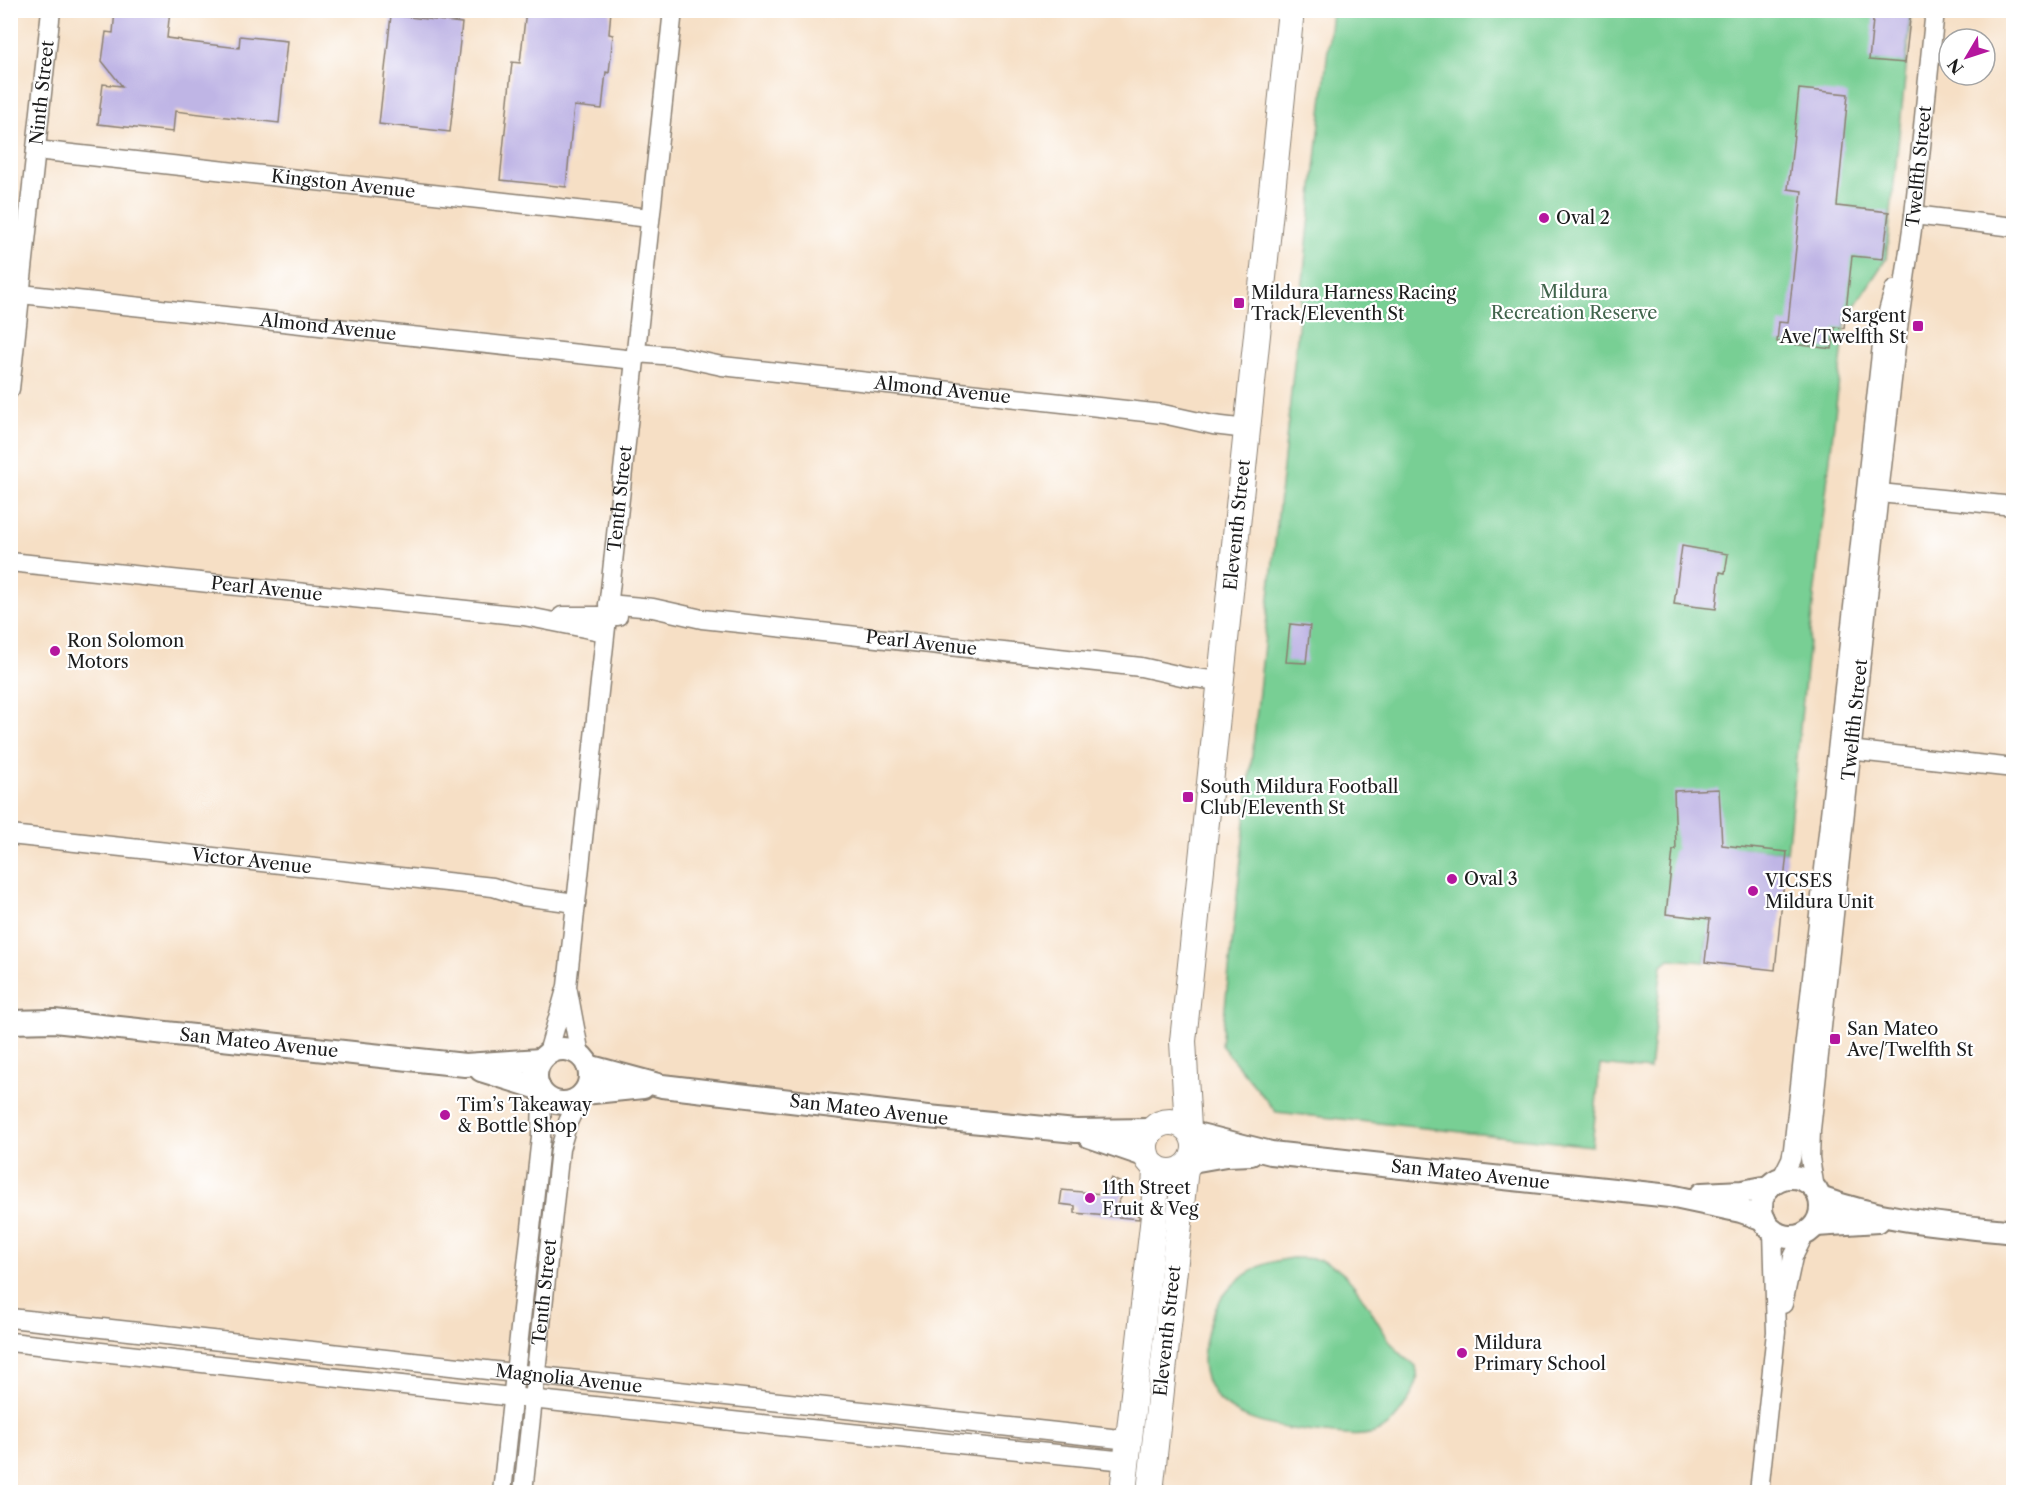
<svg xmlns="http://www.w3.org/2000/svg" width="2024" height="1503" font-family="'Libre Caslon Text',serif">
	<style>
		.green { fill: #78cf94; stroke: #4a7658; stroke-width: 1.5 }
		.building { fill: #bfb5e5 }
		.lines { fill: none; stroke-linecap: round; stroke-linejoin: round }
		.minor-casing { stroke: #897e70; stroke-width: 21 }
		.tertiary-casing { stroke: #897e70; stroke-width: 26 }
		.secondary-casing { stroke: #897e70; stroke-width: 28 }
		.minor { stroke: #fff; stroke-width: 18 }
		.tertiary { stroke: #fff; stroke-width: 22 }
		.secondary { stroke: #fff; stroke-width: 26 }
		.poi-dot { fill: #b5179e; stroke: #fff; stroke-width: 2 }
		.labels { text-anchor: middle; stroke-width: 4.5; stroke-linejoin: round; paint-order: stroke }
		.street-label { font-size: 18px; fill: #1c1c1c; stroke: #fff }
		.poi-label { font-size: 18px; fill: #1c1c1c; stroke: #fff; text-anchor: start }
		.park-label { font-size: 18px; fill: #41644c; stroke: #fff }
	</style>
	<rect width="100%" height="100%" fill="#fff"/>
	<filter id="ink" filterUnits="userSpaceOnUse"><feTurbulence type="fractalNoise" baseFrequency=".0167" numOctaves="2"/><feDisplacementMap in="SourceGraphic" scale="12" xChannelSelector="R" yChannelSelector="G"/><feConvolveMatrix kernelMatrix="1 2 1 2 8 2 1 2 1" color-interpolation-filters="sRGB"/></filter>
	<filter id="wash" filterUnits="userSpaceOnUse"><feTurbulence type="fractalNoise" baseFrequency=".008" numOctaves="4" result="noise"/><feDisplacementMap in="SourceGraphic" scale="24" xChannelSelector="R" yChannelSelector="G"/><feGaussianBlur stdDeviation="1.35" result="paint"/><feColorMatrix in="noise" values="0 0 0 0 0 0 0 0 0 0 0 0 0 0 0 0 0 1.4 0 .05"/><feComposite in="paint" operator="in"/></filter>
	<g filter="url(#wash)">
		<rect width="100%" height="100%" fill="#f6dfc5"/>
		<g class="green">
			<path d="M1332,11H1912L1886,259L1846,319L1810,632L1787,852L1744,848L1721,917L1707,938L1705,962L1669,959L1662,965L1650,1070L1600,1065L1592,1146L1276,1112L1221,1045Z"/>
			<path d="M1292,1258C1301,1258 1312,1258 1320,1260C1355,1270 1372,1318 1392,1344C1399,1353 1408,1360 1416,1367C1417,1371 1418,1377 1417,1381C1413,1395 1397,1421 1383,1429C1363,1440 1338,1434 1316,1432C1276,1428 1214,1420 1204,1371C1201,1356 1206,1340 1209,1326C1216,1299 1236,1277 1261,1266C1270,1261 1282,1260 1292,1258Z"/>
		</g>
		<g id="blocks">
			<g class="building">
				<path d="M115,10H170L167,38L181,40V41L239,48L240,36L287,41L279,123L175,111L173,132L98,124L103,84L122,86L102,61L106,32L113,33Z"/>
				<path d="M526,10H611L609,34L613,35L609,73L606,72L602,109L574,106L566,187L500,180L512,62L520,63Z"/>
				<path d="M1874,10H1911L1905,63L1869,60Z"/>
				<path d="M391,15L462,23L450,132L379,124Z"/>
				<path d="M1799,89L1848,94L1837,206L1889,212L1883,259L1852,256L1844,328L1835,327L1832,349L1777,342L1779,322L1788,323L1802,191L1788,189Z"/>
				<path d="M1682,546L1728,554L1725,573L1720,572L1716,609L1674,604Z"/>
				<path d="M1290,624L1310,626L1306,663L1286,662Z"/>
				<path d="M1719,789L1722,845L1787,852L1775,970L1705,962L1710,919L1666,914L1673,850H1676L1674,791Z"/>
				<path d="M1111,1178L1127,1186L1118,1203L1139,1216V1219L1075,1213V1206L1060,1204L1062,1190L1102,1194Z"/>
			</g>
		</g>
	</g>
	<g filter="url(#ink)">
		<use href="#blocks" fill-opacity="0" stroke="#897e70" stroke-width="1.5"/>
		<g class="lines">
			<defs>
				<g id="minor">
					<path id="s1" d="M36,150L650,218"/>
					<path d="M1914,215L2014,227"/>
					<path id="s2" d="M21,294L635,360"/>
					<path id="s3" d="M636,353L675,356L722,366L1163,414L1213,425L1247,429"/>
					<path id="s4" d="M10,389L51,10"/>
					<path d="M1869,492L2014,506"/>
					<path id="s5" d="M10,562L524,616L605,632"/>
					<path id="s6" d="M608,604L653,608L702,619L1141,667L1186,677L1221,681"/>
					<path d="M562,616H618"/>
					<path d="M1839,749L2014,768"/>
					<path id="s7" d="M10,835L493,887L522,896L576,903"/>
					<path d="M568,991L580,1055"/>
					<path id="s8" d="M548,1053L567,986L673,10"/>
					<path d="M1781,1179L1791,1159L1793,1149L1882,345L1886,319L1894,290"/>
					<path id="s9" d="M1815,1189L1810,1158L1811,1130L1879,493L1898,328L1914,215L1935,10"/>
					<path d="M1783,1304L1793,1257L1804,1235"/>
					<path id="s10" d="M10,1318L1129,1440"/>
					<path d="M10,1342L741,1422L1126,1461"/>
					<path d="M502,1492L541,1137L542,1093"/>
					<path id="s11" d="M523,1492L560,1149L568,1122L580,1097"/>
					<path d="M1759,1492L1776,1332L1773,1231"/>
				</g>
				<g id="tertiary">
					<path id="s12" d="M10,1022L54,1021L465,1065L541,1060"/>
					<circle cx="563" cy="1076" r="27"/>
					<path id="s13" d="M588,1066L662,1086L928,1117L1076,1131L1151,1130"/>
					<path d="M481,1070L539,1088"/>
					<path d="M584,1093L643,1087"/>
					<path id="s14" d="M1192,1133L1271,1153L1670,1196L1741,1211L1764,1219"/>
					<path d="M1089,1136L1147,1156"/>
					<path d="M1192,1161L1226,1155L1251,1154"/>
					<circle cx="1791" cy="1207" r="30"/>
					<path d="M1702,1194L1742,1192L1769,1187"/>
					<path d="M1820,1198C1882,1221 1948,1225 2014,1232"/>
					<path d="M1816,1225L1878,1221"/>
				</g>
				<g id="secondary">
					<circle cx="1170" cy="1147" r="25"/>
					<path id="s15" d="M1188,1128L1183,1041L1291,10"/>
					<path d="M1123,1492L1154,1216L1156,1168"/>
					<path id="s16" d="M1150,1492L1185,1168"/>
				</g>
			</defs>
			<use href="#minor" class="minor-casing"/>
			<use href="#tertiary" class="tertiary-casing"/>
			<use href="#secondary" class="secondary-casing"/>
			<use href="#minor" class="minor"/>
			<use href="#tertiary" class="tertiary"/>
			<use href="#secondary" class="secondary"/>
		</g>
	</g>
	<g class="poi-dot">
		<circle cx="1544" cy="218" r="6"/>
		<rect x="1233" y="297" width="12" height="12" rx="3"/>
		<rect x="1912" y="320" width="12" height="12" rx="3"/>
		<circle cx="55" cy="651" r="6"/>
		<rect x="1182" y="791" width="12" height="12" rx="3"/>
		<circle cx="1452" cy="879" r="6"/>
		<circle cx="1753" cy="891" r="6"/>
		<rect x="1829" y="1033" width="12" height="12" rx="3"/>
		<circle cx="445" cy="1115" r="6"/>
		<circle cx="1090" cy="1198" r="6"/>
		<circle cx="1462" cy="1353" r="6"/>
	</g>
	<g class="labels">
		<g class="street-label">
			<text dy="6" stroke="none"><textPath href="#s4" startOffset="298">Ninth Street</textPath></text>
			<text dy="6" stroke="none"><textPath href="#s9" startOffset="1029">Twelfth Street</textPath></text>
			<text dy="6" stroke="none"><textPath href="#s1" startOffset="309">Kingston Avenue</textPath></text>
			<text dy="6" stroke="none"><textPath href="#s2" startOffset="309">Almond Avenue</textPath></text>
			<text dy="6" stroke="none"><textPath href="#s3" startOffset="309">Almond Avenue</textPath></text>
			<text dy="6" stroke="none"><textPath href="#s8" startOffset="560">Tenth Street</textPath></text>
			<text dy="6" stroke="none"><textPath href="#s15" startOffset="606">Eleventh Street</textPath></text>
			<text dy="6" stroke="none"><textPath href="#s5" startOffset="258">Pearl Avenue</textPath></text>
			<text dy="6" stroke="none"><textPath href="#s6" startOffset="316">Pearl Avenue</textPath></text>
			<text dy="6" stroke="none"><textPath href="#s9" startOffset="472">Twelfth Street</textPath></text>
			<text dy="6" stroke="none"><textPath href="#s7" startOffset="243">Victor Avenue</textPath></text>
			<text dy="6" stroke="none"><textPath href="#s12" startOffset="250">San Mateo Avenue</textPath></text>
			<text dy="6" stroke="none"><textPath href="#s13" startOffset="285">San Mateo Avenue</textPath></text>
			<text dy="6" stroke="none"><textPath href="#s14" startOffset="282">San Mateo Avenue</textPath></text>
			<text dy="6" stroke="none"><textPath href="#s11" startOffset="201">Tenth Street</textPath></text>
			<text dy="6" stroke="none"><textPath href="#s16" startOffset="162">Eleventh Street</textPath></text>
			<text dy="6" stroke="none"><textPath href="#s10" startOffset="562">Magnolia Avenue</textPath></text>
		</g>
		<g class="poi-label">
			<text x="1556" y="224">Oval 2</text>
			<text x="1251" y="299">Mildura Harness Racing<tspan x="1251" dy="21">Track/Eleventh St</tspan></text>
			<text x="1906" y="322" text-anchor="end">Sargent<tspan x="1906" dy="21">Ave/Twelfth St</tspan></text>
			<text x="67" y="647">Ron Solomon<tspan x="67" dy="21">Motors</tspan></text>
			<text x="1200" y="793">South Mildura Football<tspan x="1200" dy="21">Club/Eleventh St</tspan></text>
			<text x="1464" y="885">Oval 3</text>
			<text x="1765" y="887">VICSES<tspan x="1765" dy="21">Mildura Unit</tspan></text>
			<text x="1847" y="1035">San Mateo<tspan x="1847" dy="21">Ave/Twelfth St</tspan></text>
			<text x="457" y="1111">Tim’s Takeaway<tspan x="457" dy="21">&amp; Bottle Shop</tspan></text>
			<text x="1102" y="1194">11th Street<tspan x="1102" dy="21">Fruit &amp; Veg</tspan></text>
			<text x="1474" y="1349">Mildura<tspan x="1474" dy="21">Primary School</tspan></text>
		</g>
		<g class="park-label">
			<text x="1574" y="298">Mildura<tspan x="1574" dy="21">Recreation Reserve</tspan></text>
		</g>
	</g>
	<rect width="2024" height="1503" fill="none" stroke="#fff" stroke-width="36"/>
	<g transform="translate(1967 57) rotate(231)"><circle r="28" fill="#ffffff" stroke="#a4a4a4" stroke-width="1.5"/>
	<path d="M0-4.5L10 22L0 15L-10 22Z" fill="#b5179e"/>
	<text y="-9" font-size="16" font-weight="bold" text-anchor="middle" fill="#1c1c1c">N</text>
	</g>
</svg>
